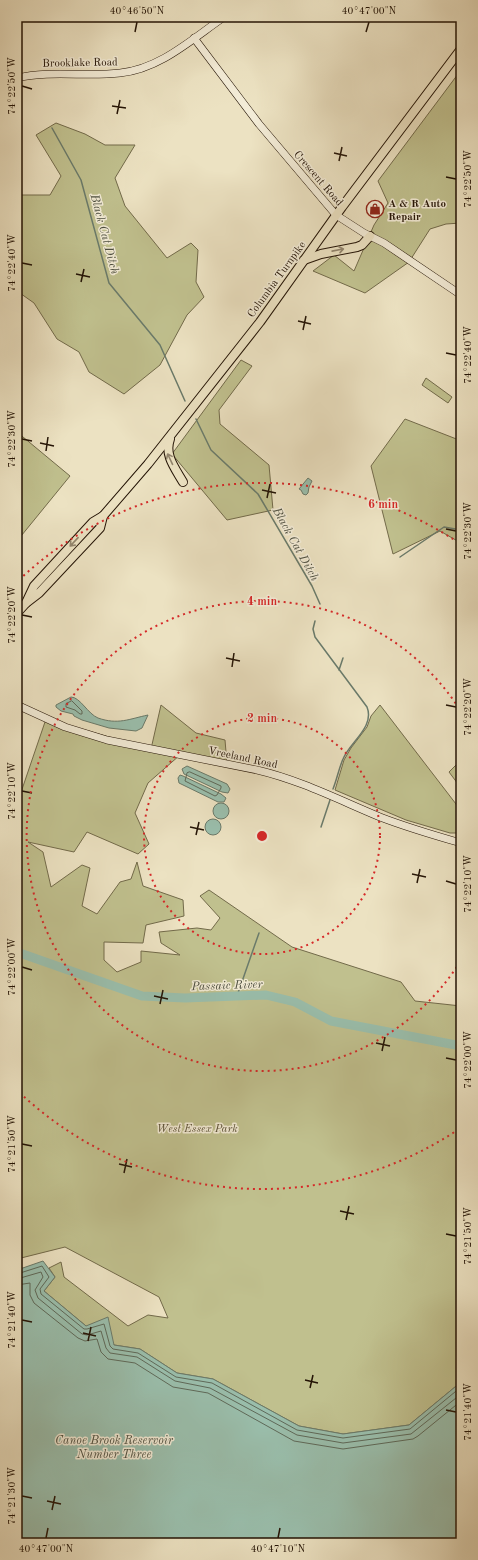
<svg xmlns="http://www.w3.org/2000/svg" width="478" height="1560" font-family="'Old Standard TT',serif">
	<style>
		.green { fill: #c0c08e; stroke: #726a4a }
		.water { fill: #9abfad; stroke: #6a7a6a }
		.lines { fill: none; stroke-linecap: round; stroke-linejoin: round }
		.shore { stroke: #5e6959; stroke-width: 1 }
		.stream { stroke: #6a7a6a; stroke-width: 1.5 }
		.river { stroke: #9abfad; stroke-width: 9 }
		.secondary-casing { stroke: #231305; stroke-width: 8 }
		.primary-casing { stroke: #231305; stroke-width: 10 }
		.secondary { stroke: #f3ecd7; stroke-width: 7 }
		.primary { stroke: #ece2c2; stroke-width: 8 }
		.oneway { stroke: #92856d }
		.ticks { fill: none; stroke: #231305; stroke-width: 1.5 }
		.ring { fill: none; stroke: #d62828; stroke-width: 2; stroke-dasharray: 2 4 }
		.labels { text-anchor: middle; stroke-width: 3; stroke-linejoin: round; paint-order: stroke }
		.street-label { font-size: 11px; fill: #231305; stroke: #f3ecd7 }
		.poi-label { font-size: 11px; font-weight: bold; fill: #231305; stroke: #f3ecd7; text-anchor: start }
		.park-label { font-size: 11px; font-style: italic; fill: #5a5035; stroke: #f3ecd7 }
		.water-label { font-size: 12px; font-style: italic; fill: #4d4f40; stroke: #f3ecd7 }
		.centre { fill: #d62828; stroke: #f3ecd7; stroke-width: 2 }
		.ring-label { font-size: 12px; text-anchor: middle; font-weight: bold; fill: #d62828; stroke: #f3ecd7; stroke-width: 3; stroke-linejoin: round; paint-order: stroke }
		.neatline { fill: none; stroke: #231305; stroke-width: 1.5 }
		.ticks-label { font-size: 10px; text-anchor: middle; fill: #231305 }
	</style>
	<rect width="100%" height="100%" fill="#ece2c2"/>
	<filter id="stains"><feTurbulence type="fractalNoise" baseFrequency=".005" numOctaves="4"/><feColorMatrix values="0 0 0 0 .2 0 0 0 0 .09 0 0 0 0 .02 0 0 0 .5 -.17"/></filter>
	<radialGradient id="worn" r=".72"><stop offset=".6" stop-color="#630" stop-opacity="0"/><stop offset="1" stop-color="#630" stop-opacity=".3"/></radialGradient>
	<g class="green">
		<path d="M461,70V223L446,224L430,229L409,262L365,293L313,271L334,255L354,271L374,225L388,203L378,181Z"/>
		<path d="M56,123L85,134L105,145H135L115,178L125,206L167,258L191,243L198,250L196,282L204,297L187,315L160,365L124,394L89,372L79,352L57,339L34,303L17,291V195H50L61,176L36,135Z"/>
		<path d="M241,360L252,366L219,410L220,424L269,465L273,510L227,520L172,454Z"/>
		<path d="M426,378L452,397L448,403L422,385Z"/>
		<path d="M405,419L459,440L461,438V543L440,531L393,554L371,466Z"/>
		<path d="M17,432L70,476L17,541Z"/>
		<path d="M161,705L196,733L225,740L227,764L180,755L148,783L135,813L149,844L138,854L87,832L74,852L28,842L43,852L51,887L82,865L90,868L82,906L97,914L120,882L131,879L137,862L143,886L183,900L184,916L146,925L143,943L104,942V960L117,972L141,962V951L180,955L161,943L159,932L197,928L211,930L220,918L200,896L209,890L292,947L401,982L415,1001L461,1006V1382L409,1425L343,1434L299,1426L213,1379L177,1373L140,1349L114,1345L86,1326L44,1291L55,1277L49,1268L61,1262L64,1277L128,1326L148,1315L168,1318L159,1297L65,1247L17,1259V804L46,719L151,749Z"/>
		<path d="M380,705L456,804C460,813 465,825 457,833H450L406,820L335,790L344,760L351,748L367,727L371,716Z"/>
		<path d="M461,760V788L449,772Z"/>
	</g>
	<g class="water">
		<path d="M308,478L312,481L309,487L308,493L306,495L303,494L301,490L299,489Z"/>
		<path d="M71,697C80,697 88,714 98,718C118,725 129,719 148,715L142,728L136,731L109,728L82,720L74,716L73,714L61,711L56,707V705Z"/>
		<path d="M187,766L227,784L230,789L228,793L222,792L184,774L182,769Z"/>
		<path d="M180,775L183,776L221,794L226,798L224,802H218L179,783L178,778Z"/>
		<circle cx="221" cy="811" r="8"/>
		<circle cx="213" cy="827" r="8"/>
		<path d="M43,1261L55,1277L44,1291L86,1326L108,1317L114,1345L140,1349L177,1373L213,1379L299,1426L343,1434L409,1425L461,1382V1543H17V1270Z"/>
	</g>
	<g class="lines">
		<g class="shore">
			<path d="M72,701L82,711V714H80L75,710L66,707V704Z"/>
			<path d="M190,772L221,786V788L217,795L215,796L185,781L187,773Z"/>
			<path d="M17,1274L42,1266L49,1277L40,1289L41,1294L84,1329H87L104,1324L110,1346L113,1349L138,1353L176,1377L212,1383L297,1430L343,1438L410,1429L461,1387"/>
			<path d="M17,1279L41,1272L43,1277L35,1290L38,1298L82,1334L87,1335L101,1331L106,1348L110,1353L137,1357L175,1381L210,1388L297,1435L343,1443L411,1434L461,1394"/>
			<path d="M17,1285L30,1283V1295L34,1303L78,1338L85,1341L97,1339L101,1352L108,1359L135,1363L173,1387L208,1393L294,1441L343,1449L413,1439L418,1436L461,1401"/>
		</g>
		<g class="stream">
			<path d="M52,128L81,180L109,283L160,345L185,401"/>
			<path d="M196,419L211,450L258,494L312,586L320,604"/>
			<path d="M400,557L444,527L461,530"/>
			<path d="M315,621L313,629L315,637L367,707C375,727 350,742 343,759C339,768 337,779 333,789"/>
			<path d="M339,670L343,658"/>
			<path d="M321,827L330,800"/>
			<path d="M237,996L259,933"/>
		</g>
		<path class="river" d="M17,952L142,996L185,998L266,995L295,1002L331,1021L461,1046"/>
		<defs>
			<g id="secondary">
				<path d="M194,38L259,124L336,215L364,233L384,243L461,295"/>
				<path d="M17,78C51,70 86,77 120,73C160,69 192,39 224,17"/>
				<path d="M17,705L65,727L107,740L257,770C300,780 339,800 380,817C406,827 433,835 461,843"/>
			</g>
			<g id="primary">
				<path d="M304,260L321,254L357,247L362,245L370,236"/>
				<path d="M170,439C164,455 175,468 183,482"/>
				<path d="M26,603L34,586L93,522L103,516L148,464L260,322L342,207L461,49"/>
				<path d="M17,613L26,603L39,593L100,528L103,516"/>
			</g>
		</defs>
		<use href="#secondary" class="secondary-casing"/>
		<use href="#primary" class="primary-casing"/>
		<use href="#secondary" class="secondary"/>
		<use href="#primary" class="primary"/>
	</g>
	<defs><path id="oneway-shaft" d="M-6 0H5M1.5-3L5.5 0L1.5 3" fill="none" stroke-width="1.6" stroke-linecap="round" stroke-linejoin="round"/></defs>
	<g class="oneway">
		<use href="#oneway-shaft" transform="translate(338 250) rotate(-11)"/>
		<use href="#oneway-shaft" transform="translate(170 459) rotate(-115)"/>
		<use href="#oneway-shaft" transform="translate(74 542) rotate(133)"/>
	</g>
	<path class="ticks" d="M135,32L137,22M366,32L369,22M22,86L32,89M112,106L126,108M117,114L120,100M334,153L347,156M339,161L342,147M446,177L456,179M22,263L32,265M76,274L90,277M81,282L84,269M298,321L311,324M303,330L306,316M446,353L456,355M22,439L32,441M40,443L54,446M46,451L48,437M262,490L276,493M267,498L270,484M446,529L456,531M22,615L32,617M226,658L240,661M232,667L234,653M446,705L456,707M22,791L32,793M190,827L204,830M196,835L199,822M412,874L426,877M446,881L456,884M417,883L420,869M22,967L32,970M154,996L168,999M160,1004L163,990M376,1043L390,1046M382,1051L385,1037M446,1058L456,1060M22,1144L32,1146M119,1164L132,1167M124,1173L127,1159M340,1211L354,1214M346,1220L349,1206M446,1234L456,1236M22,1320L32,1322M83,1333L96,1336M88,1341L91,1327M305,1380L318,1383M310,1388L313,1375M446,1410L456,1412M22,1496L32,1498M47,1501L61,1504M52,1510L55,1496M46,1538L48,1528M278,1538L280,1528"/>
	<g class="ring">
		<circle cx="262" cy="836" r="118"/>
		<path d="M460 962A235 235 0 1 1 460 710"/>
		<path d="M459 1129A353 353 0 0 1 19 1092M19 580A353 353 0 0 1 459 543"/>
	</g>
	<defs>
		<symbol id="shop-ring" viewBox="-11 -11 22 22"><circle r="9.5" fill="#f3ecd7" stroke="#8f2418" stroke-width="1.5"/><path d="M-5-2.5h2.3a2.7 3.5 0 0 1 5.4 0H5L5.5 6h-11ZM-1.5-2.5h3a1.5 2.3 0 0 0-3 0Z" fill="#8f2418"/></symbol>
	</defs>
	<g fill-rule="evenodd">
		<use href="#shop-ring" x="365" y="199" width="20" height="20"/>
	</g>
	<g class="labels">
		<g class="street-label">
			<text transform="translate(80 62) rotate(-1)" y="4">Brooklake Road</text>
			<text transform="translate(319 178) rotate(49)" y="4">Crescent Road</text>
			<text transform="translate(276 279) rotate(-54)" y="4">Columbia Turnpike</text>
			<text transform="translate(243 757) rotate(12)" y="4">Vreeland Road</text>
		</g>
		<g class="poi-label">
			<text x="388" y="207">A &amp; R Auto<tspan x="388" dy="13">Repair</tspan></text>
		</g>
		<g class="park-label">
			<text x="197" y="1132">West Essex Park</text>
		</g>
		<g class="water-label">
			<text transform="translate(105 234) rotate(75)" y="4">Black Cat Ditch</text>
			<text transform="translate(296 544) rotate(61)" y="4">Black Cat Ditch</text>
			<text transform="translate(227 985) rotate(-2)" y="4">Passaic River</text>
			<text x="114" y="1444">Canoe Brook Reservoir<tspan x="114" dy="14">Number Three</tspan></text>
		</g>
	</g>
	<circle cx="262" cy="836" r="6" class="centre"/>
	<g class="ring-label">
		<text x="383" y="508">6 min</text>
		<text x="262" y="605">4 min</text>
		<text x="262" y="722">2 min</text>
	</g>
	<rect width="478" height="1560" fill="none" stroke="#ece2c2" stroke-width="44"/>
	<rect x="22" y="22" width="434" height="1516" class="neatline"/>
	<g class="ticks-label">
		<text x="137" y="14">40°46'50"N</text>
		<text x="369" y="14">40°47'00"N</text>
		<text transform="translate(11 86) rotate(-90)" y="4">74°22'50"W</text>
		<text transform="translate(467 179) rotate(-90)" y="4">74°22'50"W</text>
		<text transform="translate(11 263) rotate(-90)" y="4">74°22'40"W</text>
		<text transform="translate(467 355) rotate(-90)" y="4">74°22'40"W</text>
		<text transform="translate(11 439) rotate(-90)" y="4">74°22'30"W</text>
		<text transform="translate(467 531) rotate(-90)" y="4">74°22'30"W</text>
		<text transform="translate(11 615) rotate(-90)" y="4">74°22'20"W</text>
		<text transform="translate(467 707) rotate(-90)" y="4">74°22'20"W</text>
		<text transform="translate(11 791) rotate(-90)" y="4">74°22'10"W</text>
		<text transform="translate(467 884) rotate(-90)" y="4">74°22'10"W</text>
		<text transform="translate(11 967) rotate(-90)" y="4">74°22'00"W</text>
		<text transform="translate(467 1060) rotate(-90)" y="4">74°22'00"W</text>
		<text transform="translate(11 1144) rotate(-90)" y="4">74°21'50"W</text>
		<text transform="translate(467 1236) rotate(-90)" y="4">74°21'50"W</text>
		<text transform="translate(11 1320) rotate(-90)" y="4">74°21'40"W</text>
		<text transform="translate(467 1412) rotate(-90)" y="4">74°21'40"W</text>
		<text transform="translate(11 1496) rotate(-90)" y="4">74°21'30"W</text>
		<text x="46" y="1552">40°47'00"N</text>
		<text x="278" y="1552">40°47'10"N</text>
	</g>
	<rect width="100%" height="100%" filter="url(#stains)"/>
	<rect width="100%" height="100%" fill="url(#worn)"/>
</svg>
